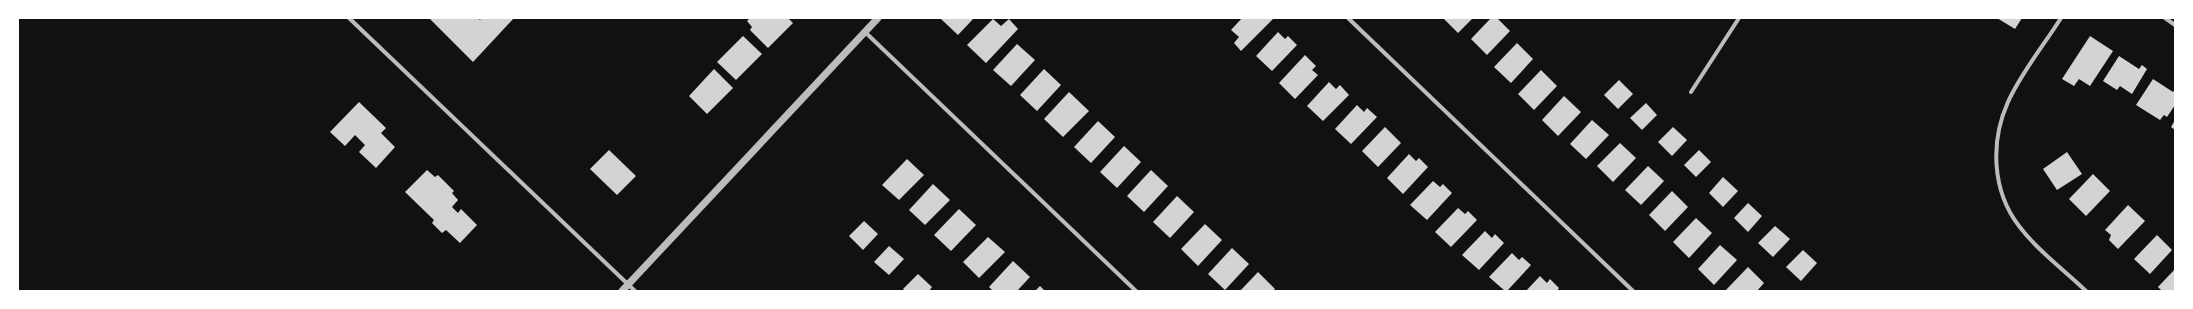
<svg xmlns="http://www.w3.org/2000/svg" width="2193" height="309" font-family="'Open Sans',sans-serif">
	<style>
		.building { fill: #d3d3d3 }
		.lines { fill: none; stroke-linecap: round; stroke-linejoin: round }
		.minor { stroke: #bcbcbc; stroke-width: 4 }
		.tertiary { stroke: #bcbcbc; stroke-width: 7 }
	</style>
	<rect width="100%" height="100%" fill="#111"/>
	<g class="building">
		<path d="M429,18H478L480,20L481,18H514L473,62Z"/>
		<path d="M750,18H788L793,23L768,48L750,30L752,27L747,21Z"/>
		<path d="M942,18H974L958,35L941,19Z"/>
		<path d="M1242,18H1274L1241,51L1234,43L1239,37L1231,30Z"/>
		<path d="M1443,18H1473L1458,33Z"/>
		<path d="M1491,18H1497L1510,31L1487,55L1471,39Z"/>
		<path d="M1997,18H2022L2015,29Z"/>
		<path d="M993,19L1001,26L1009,19L1018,29L986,63L967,45Z"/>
		<path d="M1278,32L1285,39L1288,36L1297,45L1272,71L1256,56Z"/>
		<path d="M743,36L762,54L736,80L717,62Z"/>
		<path d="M2090,36L2113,51L2090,86L2079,79L2074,86L2062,79Z"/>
		<path d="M1517,43L1533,59L1511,83L1494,67Z"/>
		<path d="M1017,44L1035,60L1011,86L993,70Z"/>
		<path d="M1305,55L1316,66L1312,70L1318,75L1295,99L1279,83Z"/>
		<path d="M2119,56L2139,69L2142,65L2147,69L2132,94L2120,86L2117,90L2103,81Z"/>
		<path d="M714,69L733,88L707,114L689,96Z"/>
		<path d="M1044,69L1061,85L1037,111L1020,95Z"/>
		<path d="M1541,70L1557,86L1534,110L1518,94Z"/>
		<path d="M2153,79L2173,92L2175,89V105L2167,117L2164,115L2160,120L2136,105Z"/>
		<path d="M1619,80L1633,94L1618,109L1604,95Z"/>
		<path d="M1329,82L1336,89L1340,85L1349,95L1323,121L1307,106Z"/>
		<path d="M1069,92L1089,111L1063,137L1044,119Z"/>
		<path d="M1564,96L1581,112L1558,136L1542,120Z"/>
		<path d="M359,102L386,128L381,133L395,147L376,168L359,152L365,145L355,135L345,146L330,132Z"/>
		<path d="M1646,103L1657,115L1642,130L1630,118Z"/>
		<path d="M1357,105L1364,112L1367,108L1377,117L1351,144L1335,129Z"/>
		<path d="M1592,120L1609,135L1586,159L1570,144Z"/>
		<path d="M2175,120V130L2171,127Z"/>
		<path d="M1098,121L1115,137L1091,163L1074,147Z"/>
		<path d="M1385,127L1401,143L1378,167L1362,151Z"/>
		<path d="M1673,127L1687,140L1672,156L1658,142Z"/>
		<path d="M1620,143L1636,158L1613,182L1597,166Z"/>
		<path d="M1124,146L1141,162L1117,188L1100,172Z"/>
		<path d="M609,150L636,176L617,195L590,169Z"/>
		<path d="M1699,150L1711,162L1696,177L1684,165Z"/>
		<path d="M2067,152L2082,174L2057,190L2043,169Z"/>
		<path d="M1409,154L1416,161L1419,158L1428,167L1403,194L1387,178Z"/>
		<path d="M907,159L924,175L899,200L882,185Z"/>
		<path d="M1648,166L1664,181L1641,205L1625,190Z"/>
		<path d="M427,170L435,177L438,175L454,191L452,193L458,200L452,207L458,213L461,209L477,225L460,243L446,230L442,233L432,223L434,220L405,192Z"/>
		<path d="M1151,170L1168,186L1144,212L1127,196Z"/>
		<path d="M2093,174L2110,191L2086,216L2069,199Z"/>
		<path d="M1723,177L1738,191L1723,207L1709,193Z"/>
		<path d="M1433,181L1440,187L1443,184L1452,193L1427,220L1410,205Z"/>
		<path d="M933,184L950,200L925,225L909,210Z"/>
		<path d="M1672,191L1688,207L1665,231L1649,215Z"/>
		<path d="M1177,196L1194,212L1170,238L1153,222Z"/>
		<path d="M1748,203L1762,216L1748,232L1734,218Z"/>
		<path d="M2128,205L2145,221L2118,249L2109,240L2111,235L2105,230Z"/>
		<path d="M1458,208L1465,214L1468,211L1477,220L1451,247L1435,232Z"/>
		<path d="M959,209L976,225L951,251L934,235Z"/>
		<path d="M1696,218L1712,233L1689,258L1673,242Z"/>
		<path d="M864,221L878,234L863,250L849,236Z"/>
		<path d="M1205,224L1222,240L1198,266L1181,249Z"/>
		<path d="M1775,226L1790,239L1773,257L1758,243Z"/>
		<path d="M1485,231L1492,238L1495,234L1504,243L1479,270L1462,255Z"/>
		<path d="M2157,235L2172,250L2150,274L2134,259Z"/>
		<path d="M988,237L1005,252L979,278L963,262Z"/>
		<path d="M1720,245L1737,260L1714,285L1698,269Z"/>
		<path d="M889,246L904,259L889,275L874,262Z"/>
		<path d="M1232,248L1249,264L1225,290L1208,274Z"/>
		<path d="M1803,250L1817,263L1801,281L1786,267Z"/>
		<path d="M1512,253L1519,260L1522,257L1531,265L1507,291H1505L1489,277Z"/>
		<path d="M1013,261L1030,277L1017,291H993L989,287Z"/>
		<path d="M1748,267L1764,283L1757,291H1725Z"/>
		<path d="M2175,269V291H2162L2158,287Z"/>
		<path d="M1258,272L1275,289L1273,291H1240Z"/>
		<path d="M918,274L932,287L929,291H905L903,289Z"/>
		<path d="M1540,276L1547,283L1550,279L1559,288L1557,291H1526Z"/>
		<path d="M1040,286L1045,291H1035Z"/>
	</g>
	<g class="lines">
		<g class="minor">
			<path d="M349,18L635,291"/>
			<path d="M1348,18L1633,291"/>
			<path d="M2061,18C2044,45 2021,73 2008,102C1990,142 1992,191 2019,226C2037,250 2064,270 2086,291"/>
			<path d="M2165,18L2175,25"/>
			<path d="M865,32L1136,291"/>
			<path d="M1691,92L1739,18"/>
		</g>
		<path class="tertiary" d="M622,291L878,18"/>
	</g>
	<rect width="2193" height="309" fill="none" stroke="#ffffff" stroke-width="38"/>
</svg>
